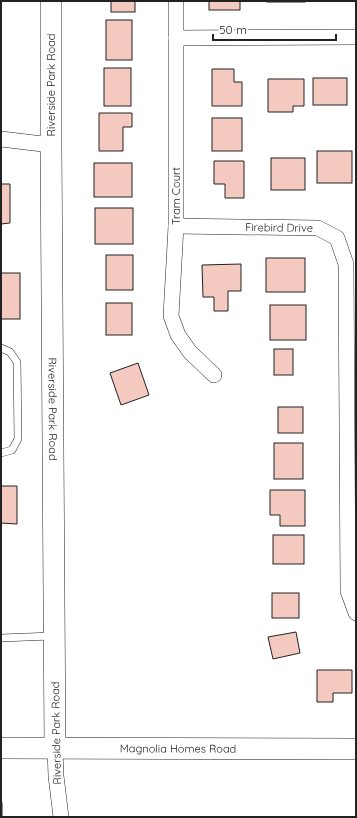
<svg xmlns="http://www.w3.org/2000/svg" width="357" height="818" font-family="Quicksand,sans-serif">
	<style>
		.building { fill: #f3c9c0; stroke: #222 }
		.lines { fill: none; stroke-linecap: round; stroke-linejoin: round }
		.lane-casing { stroke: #222; stroke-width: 8 }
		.street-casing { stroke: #222; stroke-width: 16 }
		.secondary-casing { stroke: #222; stroke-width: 22 }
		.lane { stroke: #fff; stroke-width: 7 }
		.street { stroke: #fff; stroke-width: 15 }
		.secondary { stroke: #fff; stroke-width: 21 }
		.labels { text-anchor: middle; stroke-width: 3; stroke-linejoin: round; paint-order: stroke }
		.street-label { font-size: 11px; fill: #222; stroke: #fff }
	</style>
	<rect width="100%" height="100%" fill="#fff"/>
	<g class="building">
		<rect x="111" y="1" width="24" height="11"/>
		<rect x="209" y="1" width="31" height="9"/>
		<rect x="267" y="1" width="38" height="1"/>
		<rect x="106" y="20" width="26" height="40"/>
		<rect x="104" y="68" width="27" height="38"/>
		<path d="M212,69H234V82H242V106H212Z"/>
		<rect x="313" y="78" width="34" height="27"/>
		<path d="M268,79H304V106H293V112H268Z"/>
		<path d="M99,113H132V127H123V151H99Z"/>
		<rect x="212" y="118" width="30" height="33"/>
		<rect x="317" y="151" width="35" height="32"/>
		<rect x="271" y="158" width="34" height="32"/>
		<path d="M214,161H244V198H225V184H214Z"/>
		<rect x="94" y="163" width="38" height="34"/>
		<path d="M1,184H10V223L1,224Z"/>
		<rect x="95" y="208" width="38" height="36"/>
		<rect x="106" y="255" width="27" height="35"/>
		<rect x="266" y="258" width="39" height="34"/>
		<path d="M241,264V291H228V311H214V297H203L202,265Z"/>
		<rect x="1" y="273" width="19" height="46"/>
		<rect x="106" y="303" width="26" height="32"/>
		<rect x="270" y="305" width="36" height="35"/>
		<rect x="274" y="349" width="19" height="26"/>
		<path d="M138,363L149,395L121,405L110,373Z"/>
		<rect x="278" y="407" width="25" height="26"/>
		<rect x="274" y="443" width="29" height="36"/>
		<path d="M1,486H17V524L1,523Z"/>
		<path d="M270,490H305V526H280V515H270Z"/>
		<rect x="273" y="535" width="31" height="29"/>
		<rect x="272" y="593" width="27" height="25"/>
		<path d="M296,632L300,653L273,659L268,637Z"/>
		<path d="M317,670H352V693H333V702H317Z"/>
		<rect x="1" y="803" width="1" height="14"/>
	</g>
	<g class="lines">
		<defs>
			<g id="lane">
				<path d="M1,348L10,352L17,362L18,439L12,450L1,453"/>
				<path d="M1,638L52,636"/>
			</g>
			<g id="street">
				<path d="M176,1V226L171,316L178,335L190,352L214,375"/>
				<path d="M176,38L356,37"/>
				<path d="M1,139L51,145"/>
				<path id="s1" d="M176,226L318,228L337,238L346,264L348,591L356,613"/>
				<path d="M55,748L56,776L61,817"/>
			</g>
			<g id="secondary">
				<path id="s2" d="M51,1V145L55,748"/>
				<path id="s3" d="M1,748L356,749"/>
			</g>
		</defs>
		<use href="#lane" class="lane-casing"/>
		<use href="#street" class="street-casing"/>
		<use href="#secondary" class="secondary-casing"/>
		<use href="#lane" class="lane"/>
		<use href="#street" class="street"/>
		<use href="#secondary" class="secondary"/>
	</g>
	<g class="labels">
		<g class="street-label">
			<text transform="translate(51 85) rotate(-90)" y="4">Riverside Park Road</text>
			<text transform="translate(176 196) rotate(-90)" y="4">Tram Court</text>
			<text dy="4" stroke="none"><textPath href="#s1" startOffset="103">Firebird Drive</textPath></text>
			<text dy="4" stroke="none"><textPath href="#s2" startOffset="408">Riverside Park Road</textPath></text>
			<text transform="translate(56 733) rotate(-91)" y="4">Riverside Park Road</text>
			<text dy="4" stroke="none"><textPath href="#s3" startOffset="177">Magnolia Homes Road</textPath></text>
		</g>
	</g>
	<rect width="357" height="818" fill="none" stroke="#222222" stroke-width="4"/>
	<path d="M213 34v6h123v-6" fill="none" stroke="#222222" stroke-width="2"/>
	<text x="219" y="34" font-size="12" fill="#222222" stroke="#ffffff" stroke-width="3" paint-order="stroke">50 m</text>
</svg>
